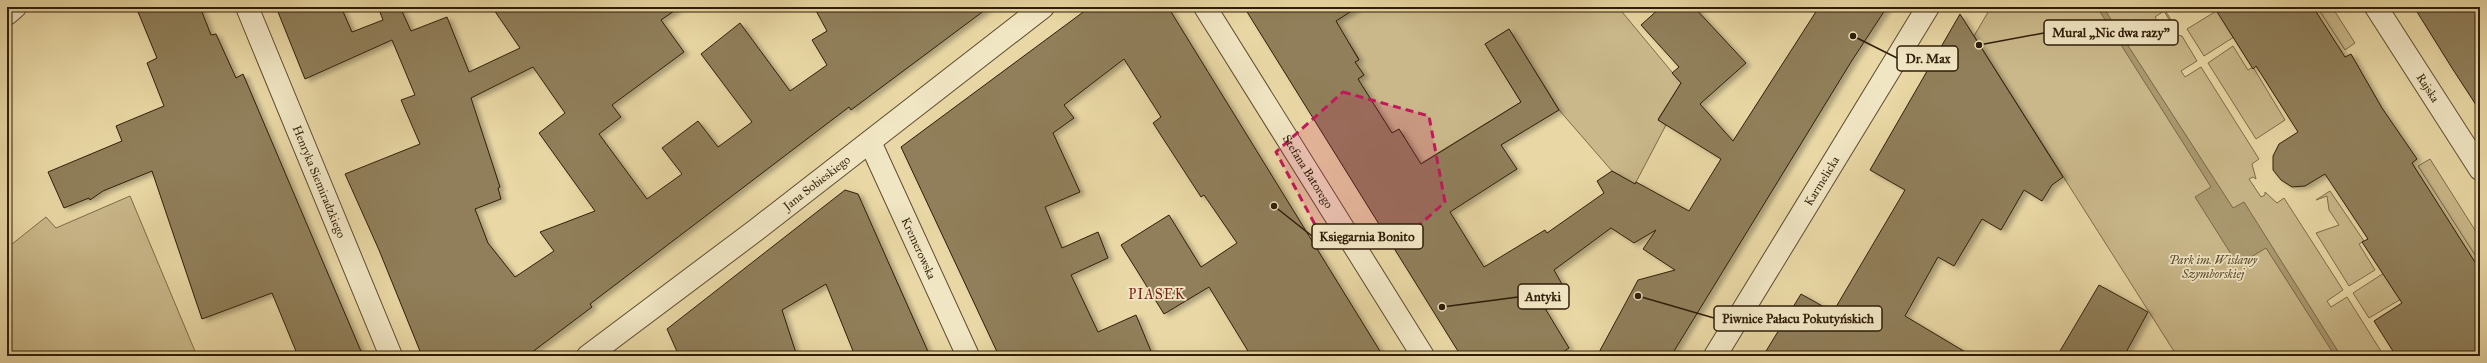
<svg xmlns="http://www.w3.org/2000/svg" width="2487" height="363" font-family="'IM FELL Great Primer',serif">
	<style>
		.green { fill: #cab88a; stroke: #7d6b4a; fill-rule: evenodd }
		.water { fill: #aa9970; stroke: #796847 }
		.building { fill: #907f5a; stroke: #301e09; fill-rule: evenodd; filter: url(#shadow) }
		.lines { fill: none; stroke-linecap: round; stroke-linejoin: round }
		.minor-casing { stroke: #5e4c30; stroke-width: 24 }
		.minor { stroke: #f1e6c4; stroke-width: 22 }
		.marked { fill: #c2185b; fill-opacity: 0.2; stroke: #c2185b; stroke-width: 3; stroke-dasharray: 8 5; stroke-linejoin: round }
		.labels { text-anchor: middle; stroke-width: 3.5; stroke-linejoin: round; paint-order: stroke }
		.street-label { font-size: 12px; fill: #301e09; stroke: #f1e6c4 }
		.park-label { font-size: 12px; font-style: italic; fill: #5e4c30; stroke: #f1e6c4 }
		.quarter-label { font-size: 14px; letter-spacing: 1px; fill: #7a1f14; stroke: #f1e6c4 }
		.leader { fill: none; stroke: #301e09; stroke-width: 1.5 }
		.callout-dot { fill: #301e09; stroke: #f1e6c4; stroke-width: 1.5 }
		.callout { fill: #f1e6c4; stroke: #301e09; stroke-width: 1.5 }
		.callout-label { font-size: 13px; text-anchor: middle; font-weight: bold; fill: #301e09 }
	</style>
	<defs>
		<filter id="shadow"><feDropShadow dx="4.5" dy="2.5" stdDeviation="2" flood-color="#0004"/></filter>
	</defs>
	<rect width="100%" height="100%" fill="#e9d8a5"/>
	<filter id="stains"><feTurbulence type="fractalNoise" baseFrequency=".005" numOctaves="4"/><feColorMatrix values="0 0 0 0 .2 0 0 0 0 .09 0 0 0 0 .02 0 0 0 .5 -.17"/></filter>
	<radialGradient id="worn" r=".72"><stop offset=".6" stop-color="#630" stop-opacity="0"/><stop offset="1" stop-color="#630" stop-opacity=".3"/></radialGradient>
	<g class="green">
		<path d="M1316,7H1618L1681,83L1658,119L1666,125L1635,184L1612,171L1559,110L1509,29L1485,44L1521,102L1423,162L1426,168L1418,173L1400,142L1405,138L1399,129L1392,133L1357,80L1363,75L1355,62L1359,59L1349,43L1339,48Z"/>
		<path d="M1991,7H2163L2178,31L2177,35L2182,36L2197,61L2181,71L2185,77L2201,67L2259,159L2252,164L2256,179L2253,177L2249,179L2261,197L2265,195V192L2277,203L2284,198L2343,290L2327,301L2331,307L2347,297L2384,356H2177L1974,36ZM2164,11L2171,23L2163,29L2155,17Z"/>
		<path d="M2317,7H2332L2355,43L2345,50Z"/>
		<path d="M2218,10L2234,37L2204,56L2187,29Z"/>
		<path d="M2233,46L2248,70L2253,67L2285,120L2256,139L2208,63Z"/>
		<path d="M2430,159L2480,238V263L2418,166Z"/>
		<path d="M2330,191L2364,241L2359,244L2375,270L2349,286L2316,233L2339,225L2329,210L2327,196L2316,200Z"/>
		<path d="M130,196L197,356H7V248L46,217L56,228Z"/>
		<path d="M2384,273L2401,299L2369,318L2353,293Z"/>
	</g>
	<path class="water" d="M2097,7H2103L2233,208L2244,202L2341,356H2335L2266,248L2238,265L2195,197L2211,187Z"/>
	<g class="building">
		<path d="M136,7H200L211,35L216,34L236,78L243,74L363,356H298L272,293L202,319L152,171L103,191L90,200L89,198L64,208L48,172L122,141L116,126L164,106L147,63L157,58Z"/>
		<path d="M276,7H341L352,32L383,20L378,7H400L411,31L447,17L469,72L520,48L492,7H680L661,20L684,52L612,105L621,117L599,134L647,199L682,174L662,148L698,121L718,147L752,122L701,54L740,23L790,91L827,65L812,40L827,31L814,7H989L851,110L849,107L590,304L592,307L527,356H422L379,250L345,174L420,144L401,100L415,95L392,40L305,79ZM533,67L565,113L539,133L595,211L540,232L554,251L515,277L488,243L475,209L501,199L498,188L500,187L471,98Z"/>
		<path d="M1090,7H1168L1383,356H1251L1209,287L1164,314L1121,245L1169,215L1201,267L1237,243L1204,195L1201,197L1153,123L1161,117L1124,59L1064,105L1074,118L1053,133L1080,192L1045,207L1062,248L1098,232L1108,258L1071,275L1098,332L1136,315L1153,356H999L901,147Z"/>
		<path d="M1244,7H1358L1336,21L1359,60L1355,62L1364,75L1358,79L1392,133L1399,129L1421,164L1521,102L1485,44L1509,29L1559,110L1501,145L1517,169L1450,212L1484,267L1545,230L1547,233L1604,193L1597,181L1612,171L1635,184L1636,182L1689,211L1721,159L1658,120L1681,83L1672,73L1679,67L1641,25L1661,7H1694L1746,63L1700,104L1733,141L1819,7H1887L1851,62L1671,356H1597L1638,280L1675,270L1643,249L1656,230L1634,243L1611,228L1554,270L1563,286L1540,300L1569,348L1557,356H1461Z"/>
		<path d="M2214,7H2313L2345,57L2351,54L2382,108L2417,159L2412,163L2480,270V356H2396L2374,321L2402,303L2362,242L2368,239L2325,174L2305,186L2292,187L2281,180L2273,170V156L2279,144L2298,132L2256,66L2253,69Z"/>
		<path d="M2414,7H2480V111L2452,68Z"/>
		<path d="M1960,14L2063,177L2052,185L2042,201L2024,190L2001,230L1982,219L1954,266L1938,257L1905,316L1972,356H1763L1801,294L1833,312L1905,190L1870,170Z"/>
		<path d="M845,190L858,194L930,356H855L826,284L782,310L797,356H679L667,329Z"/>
		<path d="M2099,285L2148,312L2124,356H2057Z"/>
	</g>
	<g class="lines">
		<defs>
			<g id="minor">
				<path id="s1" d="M247,7L391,356"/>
				<path id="s2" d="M1205,7L1423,356"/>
				<path id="s3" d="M2376,7L2480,169"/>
				<path d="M7,14L15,7"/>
				<path id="s4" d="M870,142L968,356"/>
				<path id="s5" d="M588,356L756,230L1043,7"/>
				<path id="s6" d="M1715,356L1928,7"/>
			</g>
		</defs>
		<use href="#minor" class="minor-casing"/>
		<use href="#minor" class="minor"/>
	</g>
	<path class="marked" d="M1343,92L1429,116L1445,202L1395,247H1327L1276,152Z"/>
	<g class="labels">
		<g class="street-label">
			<text dy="4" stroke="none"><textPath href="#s3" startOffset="96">Rajska</textPath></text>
			<text dy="4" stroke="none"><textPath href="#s2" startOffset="194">Stefana Batorego</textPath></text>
			<text dy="4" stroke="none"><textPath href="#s1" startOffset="189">Henryka Siemiradzkiego</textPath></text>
			<text dy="4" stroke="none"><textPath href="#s6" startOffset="205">Karmelicka</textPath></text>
			<text dy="4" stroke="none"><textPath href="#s5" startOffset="287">Jana Sobieskiego</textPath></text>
			<text dy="4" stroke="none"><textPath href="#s4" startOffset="117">Kremerowska</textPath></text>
		</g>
		<g class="park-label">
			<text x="2213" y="264">Park im. Wisławy<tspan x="2213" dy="14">Szymborskiej</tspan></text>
		</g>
		<g class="quarter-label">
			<text x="1157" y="299">PIASEK</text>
		</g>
	</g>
	<path class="leader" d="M1979 45L2044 33M1853 36L1897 58M1274 206L1312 236M1442 307L1518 297M1638 296L1714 318"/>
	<g class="callout-dot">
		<circle cx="1979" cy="45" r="4"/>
		<circle cx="1853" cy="36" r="4"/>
		<circle cx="1274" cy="206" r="4"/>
		<circle cx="1442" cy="307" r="4"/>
		<circle cx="1638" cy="296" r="4"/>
	</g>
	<g class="callout">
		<rect x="2044" y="20" width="134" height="25" rx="4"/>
		<rect x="1897" y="46" width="61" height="25" rx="4"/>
		<rect x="1312" y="224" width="111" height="25" rx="4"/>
		<rect x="1518" y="284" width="51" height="25" rx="4"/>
		<rect x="1714" y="306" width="168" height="25" rx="4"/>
	</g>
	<g class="callout-label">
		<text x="2111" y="37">Mural „Nic dwa razy”</text>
		<text x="1928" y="63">Dr. Max</text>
		<text x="1367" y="241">Księgarnia Bonito</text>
		<text x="1543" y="301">Antyki</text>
		<text x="1798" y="323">Piwnice Pałacu Pokutyńskich</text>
	</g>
	<rect width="2487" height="363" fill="none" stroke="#e9d8a5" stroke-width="24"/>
	<rect x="8" y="8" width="2471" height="347" fill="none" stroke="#301e09" stroke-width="2"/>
	<rect x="12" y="12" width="2463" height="339" fill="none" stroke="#301e09"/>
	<rect width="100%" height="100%" filter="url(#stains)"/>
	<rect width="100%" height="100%" fill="url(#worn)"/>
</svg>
